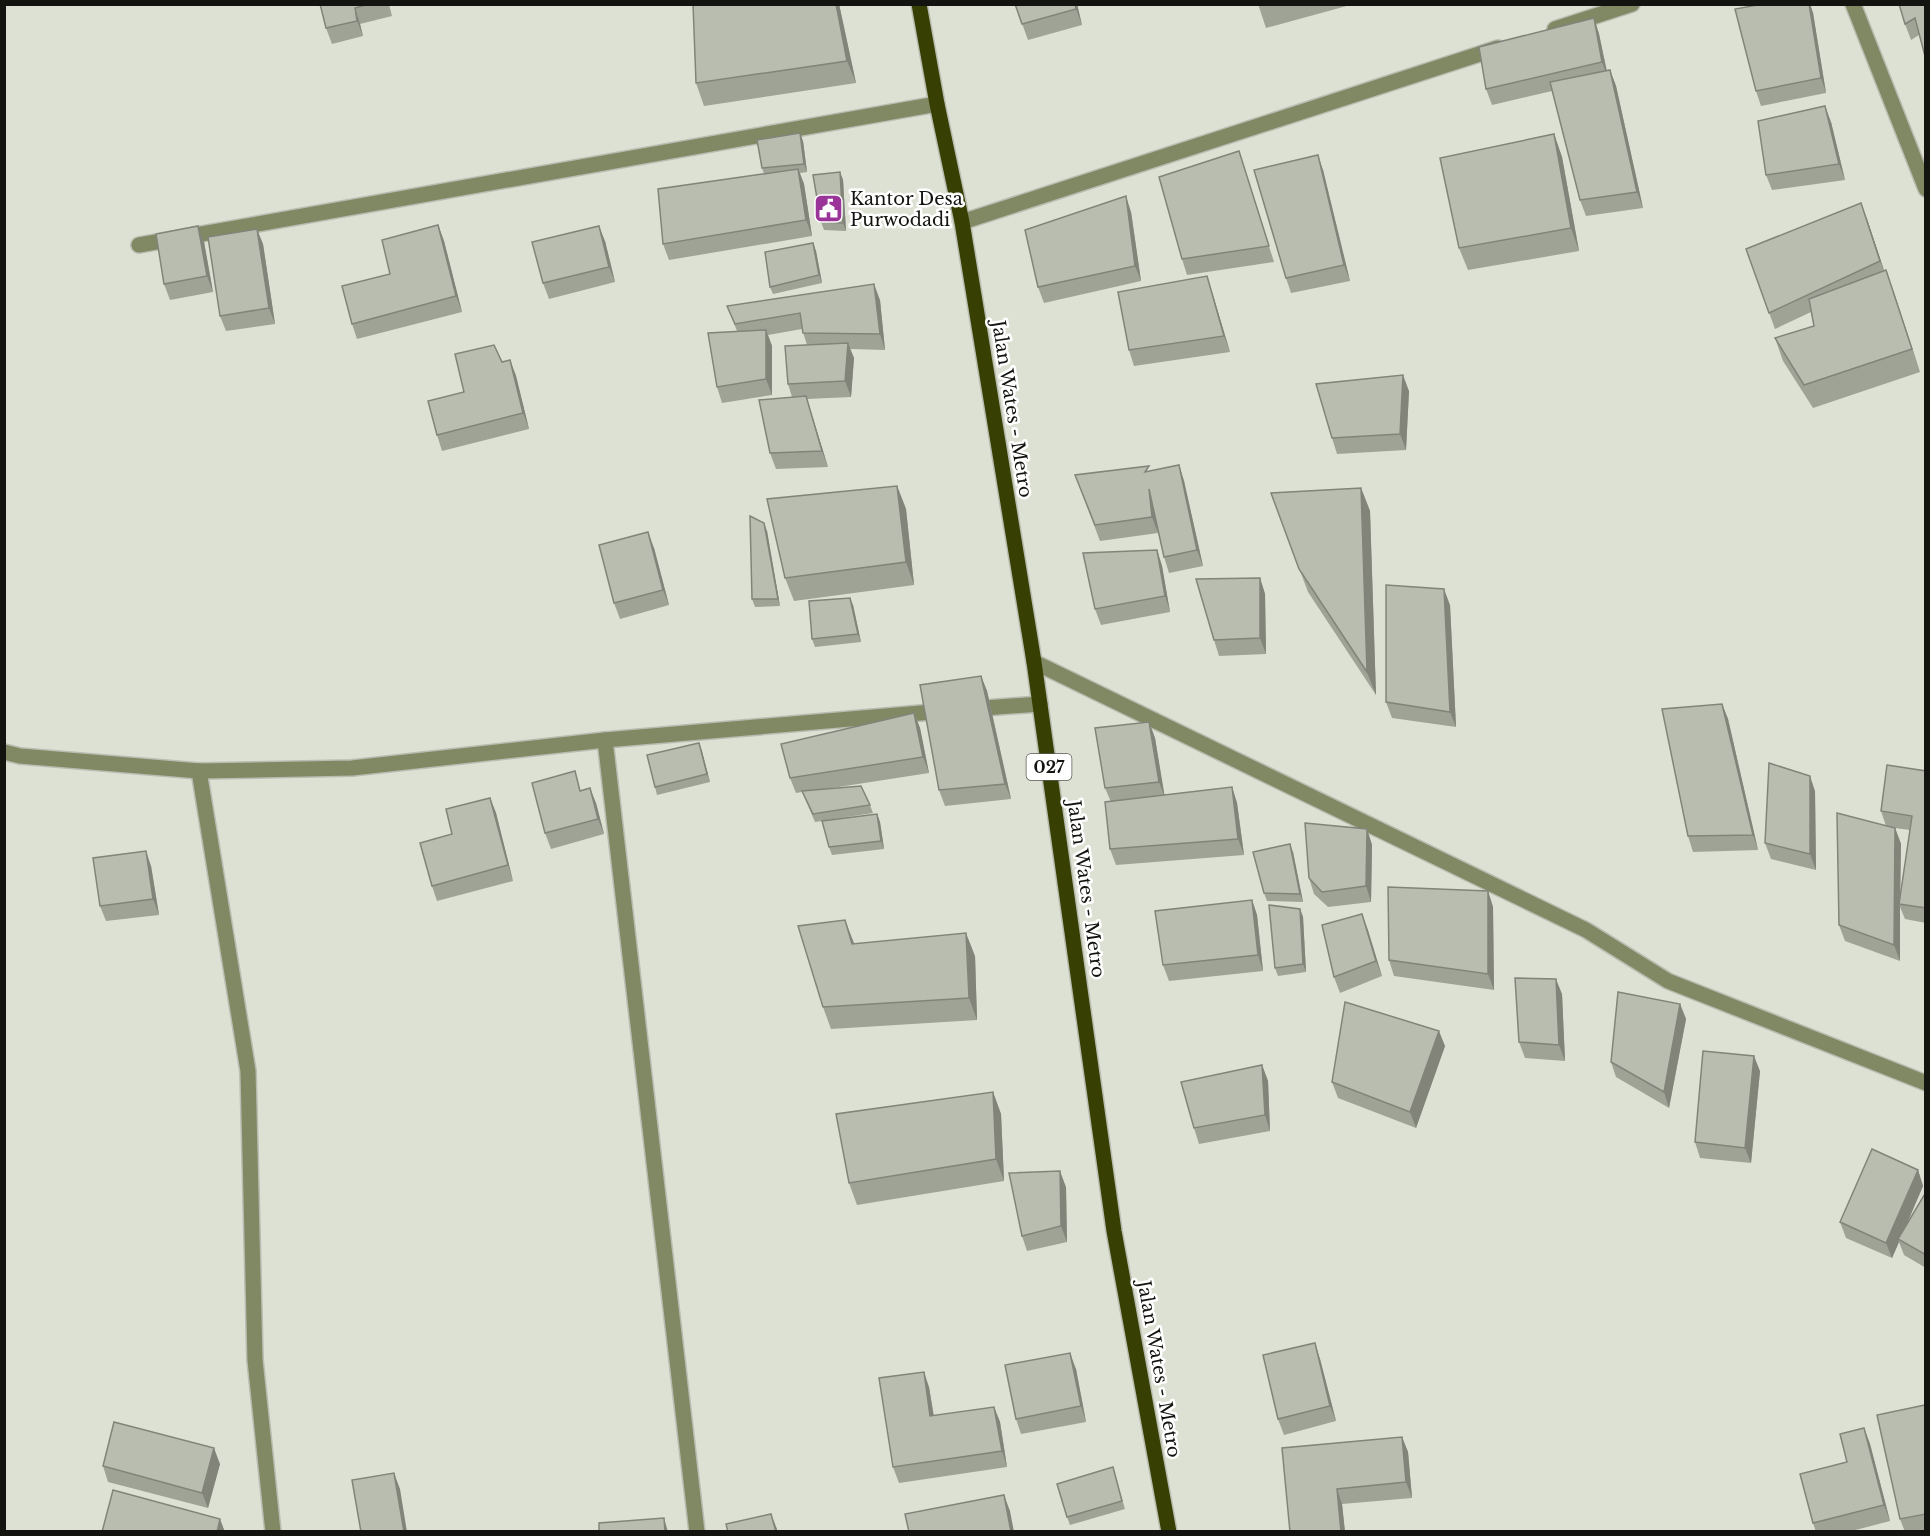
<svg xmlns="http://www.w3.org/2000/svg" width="1930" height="1536" font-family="'Libre Baskerville',serif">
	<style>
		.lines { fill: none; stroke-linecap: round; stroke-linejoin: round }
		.minor-casing { stroke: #b9bcb0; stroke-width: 18 }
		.primary-casing { stroke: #b9bcb0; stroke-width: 18 }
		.minor { stroke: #808864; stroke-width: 15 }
		.primary { stroke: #374002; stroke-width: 15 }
		.wall { fill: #9fa396; fill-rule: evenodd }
		.shaded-wall { fill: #82847a }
		.building { fill: #b9bdaf; stroke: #82847a; stroke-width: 1.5 }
		.labels { text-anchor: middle; stroke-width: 5; stroke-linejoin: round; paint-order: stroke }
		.shield { fill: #fff; stroke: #5a5a57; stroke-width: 1.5 }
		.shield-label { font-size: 16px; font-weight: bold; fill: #13140f }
		.poi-label { font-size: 18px; fill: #13140f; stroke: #fff; text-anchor: start }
		.street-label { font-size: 18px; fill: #13140f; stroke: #fff }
	</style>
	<rect width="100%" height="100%" fill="#dde1d3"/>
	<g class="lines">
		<defs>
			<g id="minor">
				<path d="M1853,4L1926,189"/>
				<path d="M1555,29L1632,4"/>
				<path d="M962,222L1498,48"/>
				<path d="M139,245L937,104"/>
				<path d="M1034,662L1586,930L1668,981L1926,1083"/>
				<path d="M971,709L1040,704"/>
				<path d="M605,740L697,1532"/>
				<path d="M4,752L20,756L199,771L352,768L605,740L944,711"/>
				<path d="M199,771L248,1071L255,1360L273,1532"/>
			</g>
			<path id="primary" d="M919,4L937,104L962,222L1034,662L1114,1231L1169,1532"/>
		</defs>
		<use href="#minor" class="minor-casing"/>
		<use href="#primary" class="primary-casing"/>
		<use href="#minor" class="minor"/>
		<use href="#primary" class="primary"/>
	</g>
	<g class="wall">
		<path d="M320,4H389L392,16L360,24L363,36L332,44L326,28Z"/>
		<path d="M693,4H839L856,83L704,106L696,83Z"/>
		<path d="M1015,4H1077L1082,25L1028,40Z"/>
		<path d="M1258,4H1354L1266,28Z"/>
		<path d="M1763,4H1810L1813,13L1826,93L1761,106L1756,91Z"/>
		<path d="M1926,4L1919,35L1911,40L1905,24Z"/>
		<path d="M1594,18L1599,34L1607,71L1610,70L1616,86L1643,208L1586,216L1580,200L1552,91L1492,105L1486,89Z"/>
		<path d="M1831,122L1845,180L1772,190L1766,175Z"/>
		<path d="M1554,134L1562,157L1579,251L1468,270L1459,248Z"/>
		<path d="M803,141L807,172L800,173L804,184L812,236L669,260L663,244L764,174L762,168Z"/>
		<path d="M1244,167L1274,262L1187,275L1182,259Z"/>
		<path d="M1323,170L1350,281L1291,293L1286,278Z"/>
		<path d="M840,172L843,180L846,231L824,230L821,222Z"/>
		<path d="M1131,212L1141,281L1044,303L1038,287Z"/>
		<path d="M1867,219L1884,271L1894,293L1920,372L1813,408L1783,361L1775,338L1814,326L1811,312L1775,329L1746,249Z"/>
		<path d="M438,225L444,241L462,312L357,339L352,324L390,274Z"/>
		<path d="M605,241L615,282L549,299L543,283Z"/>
		<path d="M204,242L213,292L170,300L164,284Z"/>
		<path d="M813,243L816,251L822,283L773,294L770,287Z"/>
		<path d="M263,244L275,324L226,331L220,316Z"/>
		<path d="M1212,292L1230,352L1134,366L1129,350Z"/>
		<path d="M880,300L885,350L850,349L854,358L851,397L807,399L828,467L776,469L770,453L792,397L788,384L807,345L802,329L768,335L772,346V395L722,403L717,387L737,331L727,306Z"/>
		<path d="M510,360L516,376L529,429L442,451L437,435L464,392L502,362Z"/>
		<path d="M1409,391L1406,450L1337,454L1332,438Z"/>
		<path d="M1179,465L1184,481L1203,566L1169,573L1164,557L1157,527L1158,533L1100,541L1075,475L1151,471Z"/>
		<path d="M897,486L906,509L914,585L794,601L785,578Z"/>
		<path d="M1361,488L1370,511L1376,695L1308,592L1271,493Z"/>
		<path d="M767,531L780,606L755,607L752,599Z"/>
		<path d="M654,548L669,605L620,619L614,603Z"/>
		<path d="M1157,550L1162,566L1170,612L1101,625L1095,609Z"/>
		<path d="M1260,578L1265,594L1266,654L1219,656L1214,640Z"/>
		<path d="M853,605L861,642L815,647L812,639Z"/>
		<path d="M1450,605L1456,727L1392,718L1386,702Z"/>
		<path d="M981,676L987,691L1011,799L945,806L939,790Z"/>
		<path d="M1722,704L1728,719L1758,850L1693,852L1688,836Z"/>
		<path d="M914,713L920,728L929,773L819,790L870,805L873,813L815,822L802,792L796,793L790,778Z"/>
		<path d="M1149,722L1155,738L1164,795L1232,787L1237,803L1244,855L1116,865L1110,849L1111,802L1105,788Z"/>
		<path d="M699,743L710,782L657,795L655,787Z"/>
		<path d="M1926,771V923L1905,919L1900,907V961L1845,941L1839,925L1886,826L1881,811ZM1895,828L1910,830L1900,896L1901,844Z"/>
		<path d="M581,790L596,803L604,834L551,849L545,833Z"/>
		<path d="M1815,791L1816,870L1771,859L1765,843Z"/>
		<path d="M490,798L496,813L513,881L437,901L432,886L452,834Z"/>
		<path d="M877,814L880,822L884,849L832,855L829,847Z"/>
		<path d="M1367,829L1372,845L1371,902L1328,907L1314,894L1309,878Z"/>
		<path d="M1293,852L1303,902L1267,901L1264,893Z"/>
		<path d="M151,866L159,915L106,921L100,906Z"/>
		<path d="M1488,891L1493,907L1494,990L1394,976L1389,960Z"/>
		<path d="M1252,900L1257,915L1263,971L1169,981L1163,965Z"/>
		<path d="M1300,909L1303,917L1306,972L1278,976L1275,968Z"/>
		<path d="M1362,914L1382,976L1340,993L1334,977Z"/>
		<path d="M854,943L975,956L977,1020L831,1029L823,1007Z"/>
		<path d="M1562,994L1565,1061L1525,1058L1519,1042Z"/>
		<path d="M1680,1004L1686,1019L1669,1108L1616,1077L1611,1062Z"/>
		<path d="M1445,1046L1416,1128L1338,1098L1332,1082Z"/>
		<path d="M1262,1065L1268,1081L1270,1131L1199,1144L1194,1128Z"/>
		<path d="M1760,1071L1751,1163L1700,1158L1695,1142Z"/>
		<path d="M993,1092L1001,1114L1004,1181L857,1205L849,1183Z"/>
		<path d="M1918,1170L1923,1186L1907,1223L1926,1192V1268L1904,1255L1899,1242L1892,1258L1846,1238L1840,1222Z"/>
		<path d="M1066,1187L1067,1242L1027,1251L1022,1236Z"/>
		<path d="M1320,1359L1336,1421L1284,1435L1278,1419Z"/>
		<path d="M1076,1369L1086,1422L1021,1434L1016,1419Z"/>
		<path d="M929,1387L934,1416L994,1407L1000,1422L1007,1467L899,1483L893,1467Z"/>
		<path d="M1925,1405L1926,1531L1905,1532L1900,1519Z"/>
		<path d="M1864,1428L1870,1444L1890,1521L1848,1532H1816L1813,1523L1847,1462Z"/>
		<path d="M1402,1437L1408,1452L1412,1498L1342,1504L1345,1532H1290L1282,1448Z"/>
		<path d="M220,1464L208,1508L108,1482L103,1466Z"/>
		<path d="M1115,1475L1125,1509L1070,1525L1067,1517Z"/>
	</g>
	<g class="shaded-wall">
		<path d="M836,4H839L856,83L847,61Z"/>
		<path d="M1075,4H1077L1082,25L1076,9Z"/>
		<path d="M1809,4H1810L1813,13L1826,93L1821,78Z"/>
		<path d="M355,8L360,24L363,36L357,21Z"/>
		<path d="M1594,18L1599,34L1608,78L1602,62Z"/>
		<path d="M1610,70L1616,86L1643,208L1637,192Z"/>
		<path d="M1825,106L1831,122L1845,180L1839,164Z"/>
		<path d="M800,133L803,141L807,172L804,164Z"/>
		<path d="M1554,134L1562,157L1579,251L1571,228Z"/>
		<path d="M1318,155L1323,170L1350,281L1344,265Z"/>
		<path d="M798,169L804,184L812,236L806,220Z"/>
		<path d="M840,172L843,180L846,231L843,223Z"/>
		<path d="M1126,196L1131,212L1141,281L1135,266Z"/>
		<path d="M1861,203L1867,219L1886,276L1880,261Z"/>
		<path d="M438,225L444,241L462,312L456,296Z"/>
		<path d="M198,226L204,242L213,292L207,276Z"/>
		<path d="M599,226L605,241L615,282L609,267Z"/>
		<path d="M257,229L263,244L275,324L269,308Z"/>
		<path d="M813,243L816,251L822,283L819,275Z"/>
		<path d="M1886,270L1894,293L1920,372L1912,349Z"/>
		<path d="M1207,276L1212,292L1230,352L1224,336Z"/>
		<path d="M874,284L880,300L885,350L880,334Z"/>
		<path d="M766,330L772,346V395L766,379Z"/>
		<path d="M848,343L854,358L851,397L845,381Z"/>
		<path d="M510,360L516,376L529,429L523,413Z"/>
		<path d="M1403,375L1409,391L1406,450L1400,434Z"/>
		<path d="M806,396L811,412L828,467L822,451Z"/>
		<path d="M1179,465L1184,481L1203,566L1197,550Z"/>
		<path d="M897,486L906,509L914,585L906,562Z"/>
		<path d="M1361,488L1370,511L1376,695L1367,672Z"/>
		<path d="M1149,489L1154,504L1158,533L1152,517Z"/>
		<path d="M764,523L767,531L780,606L778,599Z"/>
		<path d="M648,532L654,548L669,605L663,590Z"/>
		<path d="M1157,550L1162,566L1170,612L1165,596Z"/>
		<path d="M1260,578L1265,594L1266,654L1260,638Z"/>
		<path d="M1444,589L1450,605L1456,727L1450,712Z"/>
		<path d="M850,598L853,605L861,642L858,634Z"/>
		<path d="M981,676L987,691L1011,799L1005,784Z"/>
		<path d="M1722,704L1728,719L1758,850L1753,835Z"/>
		<path d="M914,713L920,728L929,773L923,757Z"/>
		<path d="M1149,722L1155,738L1165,798L1159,782Z"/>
		<path d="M699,743L702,751L710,782L707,774Z"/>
		<path d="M1810,776L1815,791L1816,870L1810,854Z"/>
		<path d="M1232,787L1237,803L1244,855L1238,839Z"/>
		<path d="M590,788L596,803L604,834L598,819Z"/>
		<path d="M490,798L496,813L513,881L508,865Z"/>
		<path d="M877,814L880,822L884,849L881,841Z"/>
		<path d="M1895,828L1901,844L1900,904H1899L1900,907V961L1894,945Z"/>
		<path d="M1367,829L1372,845L1371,902L1366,886Z"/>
		<path d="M1290,844L1293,852L1303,902L1300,894Z"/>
		<path d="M146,851L151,866L159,915L153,899Z"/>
		<path d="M1488,891L1493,907L1494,990L1488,974Z"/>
		<path d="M1252,900L1257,915L1263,971L1258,955Z"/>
		<path d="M1300,909L1303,917L1306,972L1303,964Z"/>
		<path d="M1362,914L1368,930L1382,976L1376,961Z"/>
		<path d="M845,920L854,943L852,944Z"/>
		<path d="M966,933L975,956L977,1020L969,998Z"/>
		<path d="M1556,979L1562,994L1565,1061L1559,1045Z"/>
		<path d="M1680,1004L1686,1019L1669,1108L1664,1092Z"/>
		<path d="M1439,1031L1445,1046L1416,1128L1410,1112Z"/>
		<path d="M1754,1056L1760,1071L1751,1163L1745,1148Z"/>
		<path d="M1262,1065L1268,1081L1270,1131L1265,1115Z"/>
		<path d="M993,1092L1001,1114L1004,1181L996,1159Z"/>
		<path d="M1918,1170L1923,1186L1900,1240L1898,1239L1899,1242L1892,1258L1886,1243Z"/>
		<path d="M1060,1171L1066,1187L1067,1242L1061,1226Z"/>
		<path d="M1315,1343L1320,1359L1336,1421L1330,1406Z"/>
		<path d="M1070,1353L1076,1369L1086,1422L1081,1406Z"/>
		<path d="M924,1372L929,1387L936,1432L930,1416Z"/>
		<path d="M994,1407L1000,1422L1007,1467L1002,1451Z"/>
		<path d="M1864,1428L1870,1444L1890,1521L1884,1505Z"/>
		<path d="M1402,1437L1408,1452L1412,1498L1406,1482Z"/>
		<path d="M214,1448L220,1464L208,1508L202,1493Z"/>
		<path d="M394,1473L400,1489L407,1532H404Z"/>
		<path d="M1337,1489L1342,1504L1345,1532H1341Z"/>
		<path d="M1004,1495L1010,1511L1014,1532H1011Z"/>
		<path d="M771,1514L777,1529V1532H776Z"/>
		<path d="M664,1518L668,1532H665Z"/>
		<path d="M220,1519L225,1532H217Z"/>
	</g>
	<g class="building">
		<path d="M320,4H369L355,8L357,21L326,28Z"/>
		<path d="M693,4H836L847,61L696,83Z"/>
		<path d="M1015,4H1075L1076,9L1022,24Z"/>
		<path d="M1763,4H1809L1821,78L1756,91L1735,9Z"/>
		<path d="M1899,4H1926V60L1915,18L1905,24Z"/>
		<path d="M1594,18L1602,62L1486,89L1479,47Z"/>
		<path d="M1610,70L1637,192L1580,200L1550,82Z"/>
		<path d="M1825,106L1839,164L1766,175L1758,121Z"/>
		<path d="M800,133L804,164L762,168L757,140Z"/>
		<path d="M1554,134L1571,228L1459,248L1440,158Z"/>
		<path d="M1239,151L1269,246L1182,259L1159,177Z"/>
		<path d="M1318,155L1344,265L1286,278L1254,170Z"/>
		<path d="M798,169L806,220L663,244L658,189Z"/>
		<path d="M840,172L843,223L821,222L813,175Z"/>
		<path d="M1126,196L1135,266L1038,287L1025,230Z"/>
		<path d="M1861,203L1880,261L1769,313L1746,249Z"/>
		<path d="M438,225L456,296L352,324L342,286L390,274L382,240Z"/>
		<path d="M198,226L207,276L164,284L156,234Z"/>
		<path d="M599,226L609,267L543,283L532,242Z"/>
		<path d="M257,229L269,308L220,316L208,237Z"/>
		<path d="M813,243L819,275L770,287L765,252Z"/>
		<path d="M1886,270L1912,349L1804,385L1775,338L1814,326L1809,299Z"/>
		<path d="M1207,276L1224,336L1129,350L1118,292Z"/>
		<path d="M874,284L880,334L803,333L800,313L735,324L727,306Z"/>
		<path d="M766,330V379L717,387L708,333Z"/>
		<path d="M848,343L845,381L788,384L785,346Z"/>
		<path d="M494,345L502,362L510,360L523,413L437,435L428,401L464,392L455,354Z"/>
		<path d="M1403,375L1400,434L1332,438L1316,384Z"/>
		<path d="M806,396L822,451L770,453L759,400Z"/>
		<path d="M1179,465L1197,550L1164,557L1149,489L1152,517L1095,525L1075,475L1149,466L1145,472Z"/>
		<path d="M897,486L906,562L785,578L767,499Z"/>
		<path d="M1361,488L1367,672L1299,569L1271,493Z"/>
		<path d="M750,516L764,523L778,599H752Z"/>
		<path d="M648,532L663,590L614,603L599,545Z"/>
		<path d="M1157,550L1165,596L1095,609L1083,553Z"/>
		<path d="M1260,578V638L1214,640L1196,579Z"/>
		<path d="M1386,585L1444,589L1450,712L1386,702Z"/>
		<path d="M850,598L858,634L812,639L809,601Z"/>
		<path d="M981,676L1005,784L939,790L920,685Z"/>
		<path d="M1722,704L1753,835L1688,836L1662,709Z"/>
		<path d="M914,713L923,757L790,778L781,744Z"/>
		<path d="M1149,722L1159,782L1105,788L1095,728Z"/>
		<path d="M699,743L707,774L655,787L647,755Z"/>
		<path d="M1769,763L1810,776V854L1765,843Z"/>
		<path d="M1887,765L1926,771V908L1899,904L1912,816L1881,811Z"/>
		<path d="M575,771L580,791L590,788L598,819L545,833L532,783Z"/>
		<path d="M861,786L870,805L813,814L802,791Z"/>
		<path d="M1232,787L1238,839L1110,849L1105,802Z"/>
		<path d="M490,798L508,865L432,886L420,843L452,834L446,809Z"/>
		<path d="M1837,813L1895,828L1894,945L1839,925Z"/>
		<path d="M877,814L881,841L829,847L822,821Z"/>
		<path d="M1305,823L1367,829L1366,886L1322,892L1309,878Z"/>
		<path d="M1290,844L1300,894L1264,893L1253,852Z"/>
		<path d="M146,851L153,899L100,906L93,858Z"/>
		<path d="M1388,887L1488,891V974L1389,960Z"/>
		<path d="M1252,900L1258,955L1163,965L1155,911Z"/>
		<path d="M1269,905L1300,909L1303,964L1275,968Z"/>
		<path d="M1362,914L1376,961L1334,977L1322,925Z"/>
		<path d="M845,920L852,944L966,933L969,998L823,1007L798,926Z"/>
		<path d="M1515,978L1556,979L1559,1045L1519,1042Z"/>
		<path d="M1618,992L1680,1004L1664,1092L1611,1062Z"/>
		<path d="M1345,1002L1439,1031L1410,1112L1332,1082Z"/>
		<path d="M1703,1051L1754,1056L1745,1148L1695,1142Z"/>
		<path d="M1262,1065L1265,1115L1194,1128L1181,1082Z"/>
		<path d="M993,1092L996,1159L849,1183L836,1114Z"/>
		<path d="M1872,1149L1918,1170L1886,1243L1840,1222Z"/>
		<path d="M1060,1171L1061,1226L1022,1236L1009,1173Z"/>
		<path d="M1926,1192V1255L1898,1239Z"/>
		<path d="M1315,1343L1330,1406L1278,1419L1263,1355Z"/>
		<path d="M1070,1353L1081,1406L1016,1419L1005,1365Z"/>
		<path d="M924,1372L930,1416L994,1407L1002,1451L893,1467L879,1378Z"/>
		<path d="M1925,1405L1926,1514L1900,1519L1877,1415Z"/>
		<path d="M114,1422L214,1448L202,1493L103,1466Z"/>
		<path d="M1864,1428L1884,1505L1813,1523L1800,1474L1847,1462L1840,1434Z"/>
		<path d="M1402,1437L1406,1482L1337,1489L1341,1532H1290L1282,1448Z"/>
		<path d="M1113,1467L1122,1501L1067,1517L1057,1484Z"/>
		<path d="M394,1473L404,1532H361L352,1480Z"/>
		<path d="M113,1490L220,1519L217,1532H102Z"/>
		<path d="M1004,1495L1011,1532H909L905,1514Z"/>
		<path d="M771,1514L776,1532H728L726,1524Z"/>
		<path d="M664,1518L665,1532H599V1523Z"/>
	</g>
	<defs>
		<symbol id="civic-square" viewBox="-11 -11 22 22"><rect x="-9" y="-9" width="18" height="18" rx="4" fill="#9b3498" stroke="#fff"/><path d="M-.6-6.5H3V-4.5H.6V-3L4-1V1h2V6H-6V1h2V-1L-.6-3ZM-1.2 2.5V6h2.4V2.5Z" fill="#fff"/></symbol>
	</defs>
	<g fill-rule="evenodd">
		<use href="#civic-square" x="812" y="192" width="33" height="33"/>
	</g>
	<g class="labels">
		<rect class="shield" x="1026.5" y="754" width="45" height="26" rx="4.5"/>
		<g class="shield-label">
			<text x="1049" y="773">027</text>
		</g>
		<g class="poi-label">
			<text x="850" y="205">Kantor Desa<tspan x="850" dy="21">Purwodadi</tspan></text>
		</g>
		<g class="street-label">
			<text transform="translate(1012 409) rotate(81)" y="6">Jalan Wates - Metro</text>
			<text transform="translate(1086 889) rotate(82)" y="6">Jalan Wates - Metro</text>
			<text transform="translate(1159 1369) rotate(80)" y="6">Jalan Wates - Metro</text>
		</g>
	</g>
	<rect width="1930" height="1536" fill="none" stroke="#13140f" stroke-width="12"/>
</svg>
